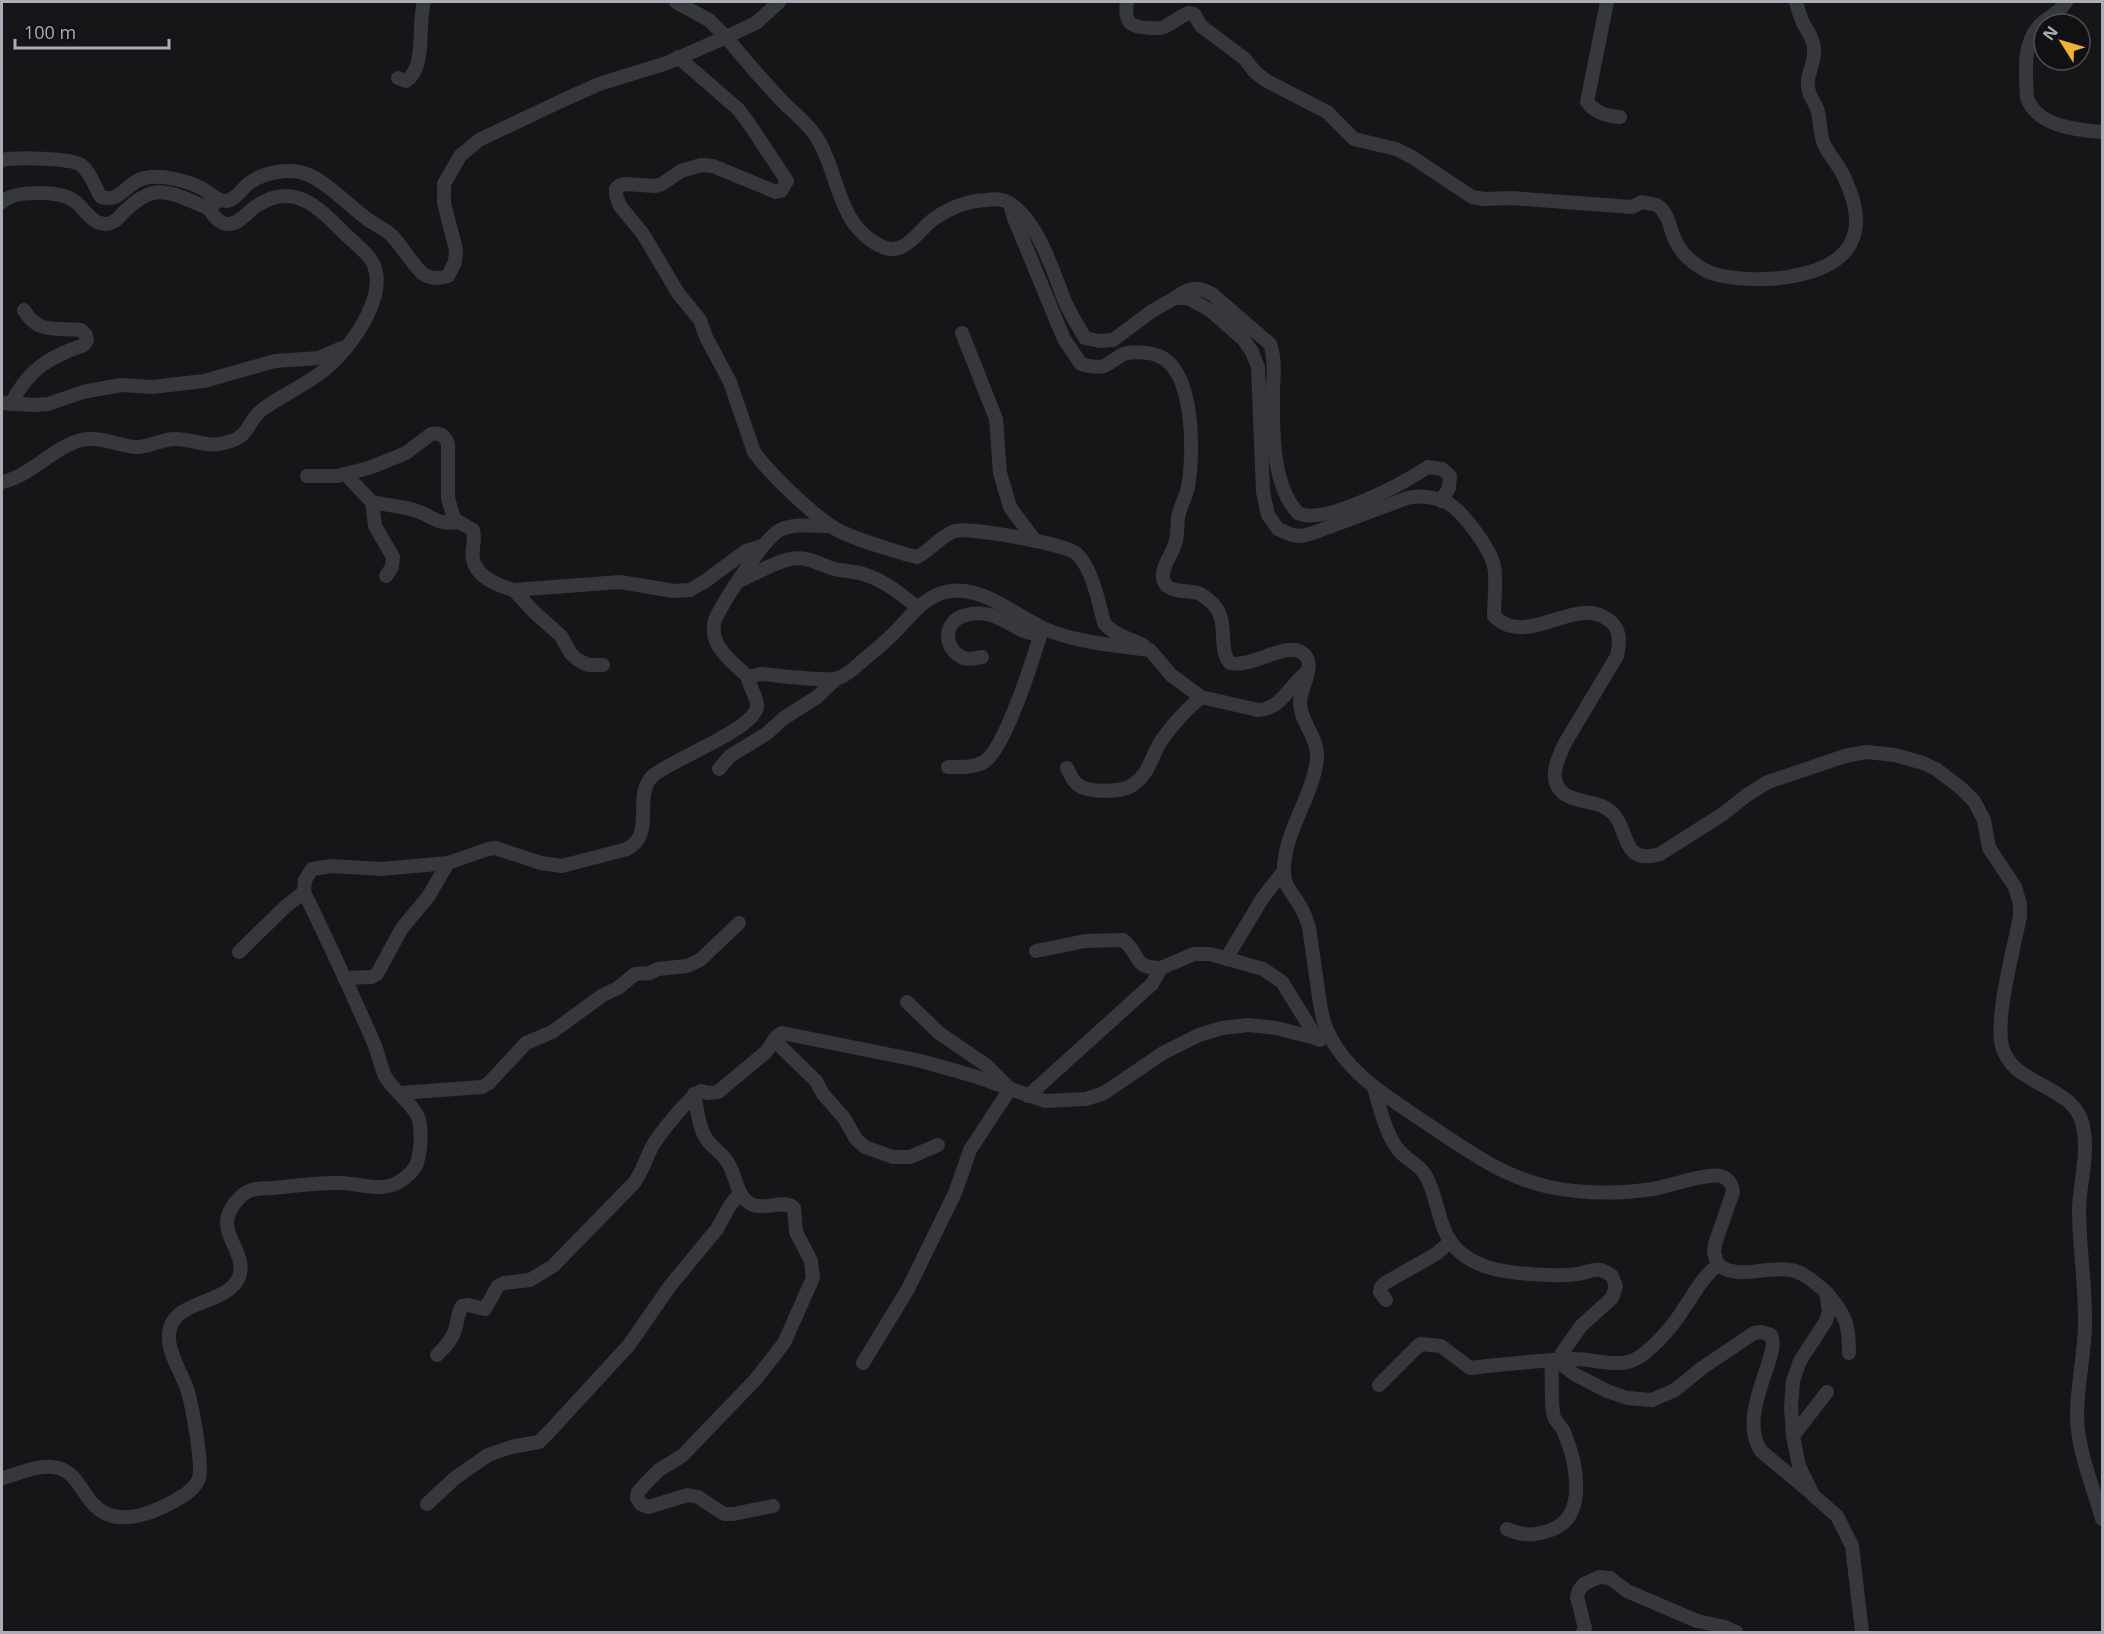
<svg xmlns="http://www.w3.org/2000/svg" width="2104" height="1634" font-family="'Open Sans',sans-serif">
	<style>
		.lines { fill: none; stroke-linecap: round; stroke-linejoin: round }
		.minor { stroke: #37383d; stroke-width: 14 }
	</style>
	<rect width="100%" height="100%" fill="#161618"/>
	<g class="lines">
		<g class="minor">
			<path d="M779,2L756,23L726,37C745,60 765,83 786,105C797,115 809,125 817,138C840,174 836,226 883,247C905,257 919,229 935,218C950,208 966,201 985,200C994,199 1003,198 1011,204C1039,224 1053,271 1065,302C1071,315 1078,326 1085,338L1100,341L1113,340L1152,311L1175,298H1188L1211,311L1244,340L1252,352L1258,367L1263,492L1268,515L1278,529L1292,535L1302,536L1313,533L1407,498C1420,495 1436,497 1448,503C1463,512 1490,548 1494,566C1497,577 1494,603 1494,616C1502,624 1513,628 1524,627C1552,626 1585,600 1610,621C1621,630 1620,643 1617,656L1565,743C1559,756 1550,774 1558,787C1566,802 1591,800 1604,807C1633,821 1616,867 1660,854L1723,814L1747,795L1768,782L1845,756L1866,752L1895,755L1923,763L1936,769L1962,789L1974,801L1984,820L1989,848L2015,887L2020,904V916C2014,949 1995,1015 2002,1046C2012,1087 2075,1084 2083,1126C2089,1153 2080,1181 2079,1208C2079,1248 2086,1287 2085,1326C2084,1357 2077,1387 2077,1417C2078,1452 2093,1486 2102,1519"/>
			<path d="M1127,2C1124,23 1130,27 1150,28C1155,28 1160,29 1164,27C1173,23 1180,16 1189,13L1194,14L1201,26L1245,59L1254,71L1265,80L1327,112L1354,139L1396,149L1412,157L1472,197L1484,199L1511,198L1632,207L1642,202L1657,205C1670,215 1669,227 1675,240C1680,252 1692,263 1703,269C1723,281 1770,281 1793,276C1850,266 1871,234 1845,179C1840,166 1830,157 1824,144C1819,133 1821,120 1817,109C1815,103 1811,98 1809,92C1804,77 1816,63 1814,48C1813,39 1808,31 1803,23C1800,16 1798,9 1796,2"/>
			<path d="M1607,2L1587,102C1596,113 1606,116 1620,117"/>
			<path d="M2066,2C2060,13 2047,17 2039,26C2022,44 2026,76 2027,98C2037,126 2076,130 2102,132"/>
			<path d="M678,57L738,109L750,125L787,181L781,191L776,192L713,166L701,165L681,171L662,184L655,186L625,184L620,185L616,189V195L620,206L643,234L678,293L700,320L706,337L730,382L754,452C770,474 808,510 831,526C846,537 886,548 905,554L917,557C930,551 941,535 955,531C969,527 1067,544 1077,554C1092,568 1099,603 1104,623C1114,635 1129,638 1143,645"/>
			<path d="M398,78L406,81C427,67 417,24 424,2"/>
			<path d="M2,160C16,157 71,158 81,165C92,174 94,186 101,197C122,203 127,181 145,178C162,174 188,181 203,189C210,193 217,202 227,201C236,199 241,190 248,184C263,172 290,167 309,175C326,182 351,207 367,219C374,224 383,228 390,234C402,245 411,263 422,273C429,279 440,279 448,276L455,262L456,250L444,203V184L460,156L479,140L557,103L599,84L667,63L726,37L709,20L676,2"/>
			<path d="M2,202C15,190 58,191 73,200C84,207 91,224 105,224C114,224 118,218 124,212C156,179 172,194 208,208L215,203"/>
			<path d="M1010,204L1014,218L1064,339L1081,364C1088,366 1097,368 1104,366C1111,363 1117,357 1124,354C1133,351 1150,352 1159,356C1195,371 1194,455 1188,487C1186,497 1180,507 1178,517C1177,526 1178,536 1175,544C1172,554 1161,568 1163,578C1165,594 1187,590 1198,593C1203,595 1209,600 1213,604C1230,621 1217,649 1230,663C1252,668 1285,642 1301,652C1319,662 1300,687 1300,703C1300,722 1319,738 1317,759C1313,797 1282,835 1284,873C1284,886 1294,895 1300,906C1304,912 1306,919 1309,927C1312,948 1315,969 1318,990C1320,1003 1321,1017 1327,1030C1346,1074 1391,1099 1429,1125C1466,1150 1504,1177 1549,1187C1583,1194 1619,1194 1653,1189C1669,1186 1707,1173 1720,1176C1729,1178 1732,1184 1733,1192L1715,1244L1714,1253L1718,1265C1741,1281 1766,1265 1791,1270C1804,1272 1816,1284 1826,1292L1829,1311L1826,1321L1800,1361L1793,1381L1791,1407L1793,1436L1799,1466L1813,1495L1837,1516L1852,1546L1862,1632"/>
			<path d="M1175,298C1189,287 1197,286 1212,294L1270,344C1275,357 1274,373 1273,386C1273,425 1270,483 1298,513C1324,526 1404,483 1428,467L1442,469L1450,476L1449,488L1441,501"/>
			<path d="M962,333L996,419L1000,473L1010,507L1035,541"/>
			<path d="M2,403L34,405L48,404L83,392L104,388L122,385L152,387L204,381L275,361L319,358L342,348"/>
			<path d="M11,404C28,370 48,357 84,345L87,340L86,335L81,330C57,327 38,335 24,310"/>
			<path d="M346,475L372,502L375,526L393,557L392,567L386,576"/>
			<path d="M307,476H337L369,468L406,453L431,434C440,432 445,436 448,444V498L454,519L473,530C476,540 471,549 473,559C476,577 499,586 514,590L620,582L674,591L690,590L704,582L746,551L762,546"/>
			<path d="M2,482C31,476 52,448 81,440C99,436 117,445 135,447C149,448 161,439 174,439C190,438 204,447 219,444C254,438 243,424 263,409C284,394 308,384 328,367C352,346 394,289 369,257C362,248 351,240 343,232C318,207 294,182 258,205C249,210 239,225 228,224C218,224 213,214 208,208"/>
			<path d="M372,502C385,505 400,506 414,510C431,515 438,526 458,522"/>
			<path d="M739,581C756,574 773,562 791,559C806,556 817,563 831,568C841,571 852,571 863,574C884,580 901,594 918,608"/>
			<path d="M514,590L533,611L561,636L571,654L578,660L588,665H603"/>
			<path d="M982,657C976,658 970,660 964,658C944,651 942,623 963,616C998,603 1018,639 1041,633L1044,629"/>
			<path d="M748,677C736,665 717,652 714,634C714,629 713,625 715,620C723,602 764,538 780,530C794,523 816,526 831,526"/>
			<path d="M948,767C960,767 973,768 984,762C1005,749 1033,659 1041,633"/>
			<path d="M1067,768C1070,774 1072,780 1077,784C1087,793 1123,793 1134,784C1149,774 1152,755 1161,741C1172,725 1186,710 1201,697"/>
			<path d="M719,769L730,756L766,734L784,718L817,697L836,679"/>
			<path d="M1036,951L1085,941L1123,940C1142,955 1131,968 1161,968"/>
			<path d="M239,952L285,907L304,892"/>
			<path d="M1226,959L1262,899L1283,872"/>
			<path d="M344,978L372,977L377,974L402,928L428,897L448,863"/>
			<path d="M774,1040L816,1081L823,1094L844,1118L856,1139L865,1147L893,1157H910L938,1145"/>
			<path d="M1374,1088C1380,1107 1385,1132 1397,1148C1405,1160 1419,1163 1426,1176C1435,1192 1437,1212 1444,1229C1460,1271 1511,1274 1550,1275C1559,1276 1569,1275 1578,1274C1593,1271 1598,1265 1612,1276L1616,1286L1612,1298L1581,1326L1562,1353L1561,1364L1574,1374L1607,1391L1627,1398L1652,1400L1675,1390L1702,1368L1754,1333L1761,1332L1771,1335C1782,1354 1736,1414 1761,1451L1809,1491"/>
			<path d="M400,1093L482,1087L489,1083L526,1043L552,1032L603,995L618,988L635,974L650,973L658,969L687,966L700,960L739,923"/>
			<path d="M694,1094C697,1108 698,1122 704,1135C710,1147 722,1152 728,1163C737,1177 736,1198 753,1205C766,1210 784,1199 794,1208L796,1232L811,1261L813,1278L784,1343L756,1379L682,1456L659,1470L648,1481L638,1492L637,1498L641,1504L648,1507L688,1495L698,1497L724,1514H733L773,1506"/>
			<path d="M1028,1096L1152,984L1161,968L1194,954H1210L1263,969L1282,982L1313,1032L1320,1040"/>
			<path d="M1827,1293C1846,1316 1849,1323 1849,1353"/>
			<path d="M1386,1300L1380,1292L1381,1287L1385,1283L1436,1254L1450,1242"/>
			<path d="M437,1355C444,1348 452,1340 455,1330C458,1322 457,1314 462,1306L468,1305L485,1309L498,1286L504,1283L530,1280L553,1266L634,1183C643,1171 646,1157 653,1145C661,1132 689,1097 701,1091L708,1093L718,1092L766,1052L777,1036L782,1033L921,1061L974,1076L1045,1101L1086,1099L1104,1093L1163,1053L1199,1035L1222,1028L1248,1025L1276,1028L1319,1039"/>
			<path d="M863,1363L908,1289L955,1193L970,1150L1010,1089L986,1065L939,1033L907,1002"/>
			<path d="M1379,1385L1420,1344L1441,1346L1470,1368C1505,1364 1540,1360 1575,1359C1590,1359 1605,1364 1620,1363C1628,1363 1635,1360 1641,1356C1657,1344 1674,1325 1684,1308C1695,1293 1702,1277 1718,1265"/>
			<path d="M1793,1436L1827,1392"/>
			<path d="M2,1478C18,1474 42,1463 58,1468C76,1472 82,1493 94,1505C119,1531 161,1510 186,1494C191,1490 197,1485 199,1478C203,1464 192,1404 187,1389C182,1373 170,1357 169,1340C166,1297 226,1308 239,1277C247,1255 222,1237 228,1216C231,1206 241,1193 252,1190C258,1188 267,1188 273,1188C295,1186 319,1182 341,1183C365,1184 387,1195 407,1176C412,1172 417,1166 418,1159C421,1148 422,1128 418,1117C411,1101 393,1091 385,1076C380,1065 378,1052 373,1041C351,991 328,941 304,892L305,880L312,869L332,866L381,869L448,863L488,849L495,848L541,863L562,866L627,849C657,834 631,794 654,775C673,759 753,730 757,707C758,697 749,688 748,677L761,674C775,675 827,682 838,678C846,676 853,669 860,663C870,654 881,646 891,636C909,619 924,594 951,591C984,587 1015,615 1043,628C1073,642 1117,646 1150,650L1171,675L1201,697L1258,710C1281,710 1291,683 1308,671"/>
			<path d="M427,1504L455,1478L488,1455L511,1447L539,1442L549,1432L629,1345L670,1286L717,1229L729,1207L740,1193"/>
			<path d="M1507,1529C1523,1536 1535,1536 1551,1530C1589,1516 1576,1461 1564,1432C1562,1427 1556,1422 1554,1417C1550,1403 1553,1376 1551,1361"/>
			<path d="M1583,1632L1585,1628L1577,1597L1579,1590L1584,1584L1599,1577L1610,1578L1627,1591L1697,1621L1725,1627L1736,1632"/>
		</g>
	</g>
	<rect width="2104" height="1634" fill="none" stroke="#a8adb8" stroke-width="6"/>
	<g transform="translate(2062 42) rotate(307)"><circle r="28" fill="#111113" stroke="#4d4f55" stroke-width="1.5"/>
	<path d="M0-4.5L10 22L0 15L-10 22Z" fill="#f2b134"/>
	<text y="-9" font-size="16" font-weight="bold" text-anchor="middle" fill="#a8adb8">N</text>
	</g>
	<path d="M15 39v9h154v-9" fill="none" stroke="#a8adb8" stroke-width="3"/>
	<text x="24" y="39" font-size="18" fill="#a8adb8" stroke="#111113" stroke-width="4.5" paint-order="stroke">100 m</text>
</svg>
